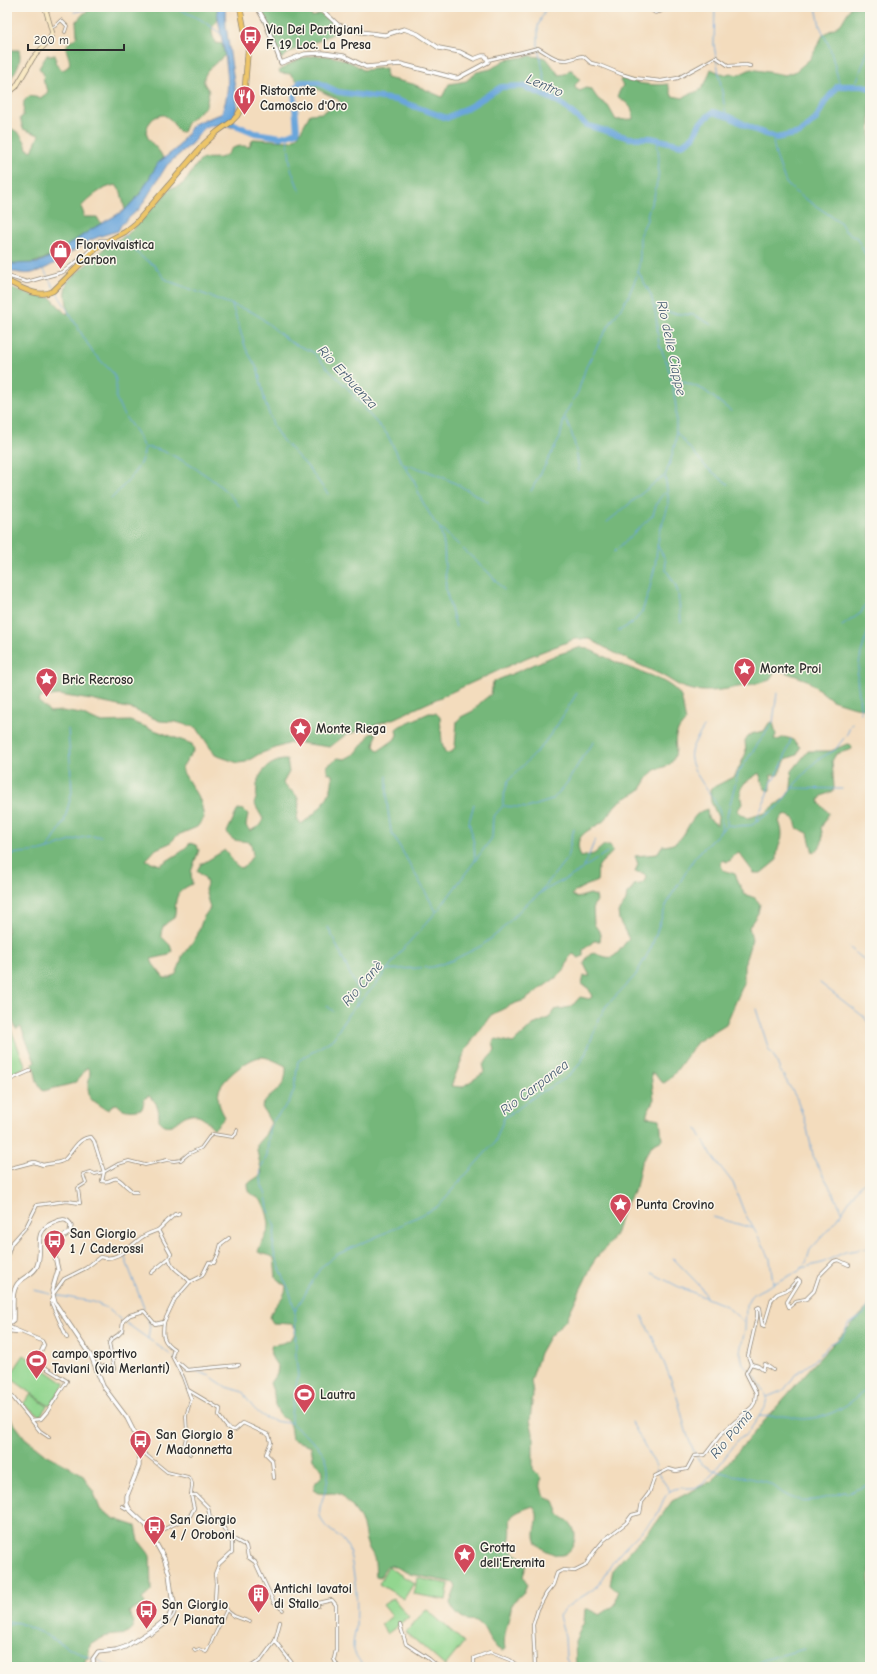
<svg xmlns="http://www.w3.org/2000/svg" width="877" height="1674" font-family="'Comic Neue',sans-serif">
	<style>
		.green { fill: #92d68f; stroke: #5e805d }
		.forest { fill: #75b77a; stroke: #507152 }
		.water { fill: #6aa6db; stroke: #4a6883 }
		.lines { fill: none; stroke-linecap: round; stroke-linejoin: round }
		.stream { stroke: #6aa6db; stroke-width: 1 }
		.river { stroke: #6aa6db; stroke-width: 6 }
		.pedestrian-casing { stroke: #8f8474; stroke-width: 3.5 }
		.minor-casing { stroke: #8f8474; stroke-width: 4 }
		.tertiary-casing { stroke: #8f8474; stroke-width: 5 }
		.secondary-casing { stroke: #8f8474; stroke-width: 5.5 }
		.primary-casing { stroke: #8f8474; stroke-width: 6 }
		.pedestrian { stroke: #fff; stroke-width: 2 }
		.minor { stroke: #fff; stroke-width: 2.5 }
		.tertiary { stroke: #fff; stroke-width: 3.5 }
		.secondary { stroke: #f8e8c3; stroke-width: 4 }
		.primary { stroke: #edc569; stroke-width: 4.5 }
		.labels { text-anchor: middle; stroke-width: 3; stroke-linejoin: round; paint-order: stroke }
		.poi-label { font-size: 13px; font-weight: bold; fill: #2b2b2b; stroke: #fbf7ec; text-anchor: start }
		.water-label { font-size: 14px; font-style: italic; fill: #445c71; stroke: #fbf7ec }
	</style>
	<rect width="100%" height="100%" fill="#fbf7ec"/>
	<filter id="ink" filterUnits="userSpaceOnUse"><feTurbulence type="fractalNoise" baseFrequency=".025" numOctaves="2"/><feDisplacementMap in="SourceGraphic" scale="8" xChannelSelector="R" yChannelSelector="G"/><feConvolveMatrix kernelMatrix="1 2 1 2 8 2 1 2 1" color-interpolation-filters="sRGB"/></filter>
	<filter id="wash" filterUnits="userSpaceOnUse"><feTurbulence type="fractalNoise" baseFrequency=".012" numOctaves="4" result="noise"/><feDisplacementMap in="SourceGraphic" scale="16" xChannelSelector="R" yChannelSelector="G"/><feGaussianBlur stdDeviation="0.9" result="paint"/><feColorMatrix in="noise" values="0 0 0 0 0 0 0 0 0 0 0 0 0 0 0 0 0 1.4 0 .05"/><feComposite in="paint" operator="in"/></filter>
	<g filter="url(#wash)">
		<rect width="100%" height="100%" fill="#f3dcbd"/>
		<g class="green">
			<path d="M7,1020L26,1067L7,1075Z"/>
			<path d="M24,1355L65,1384L49,1406L9,1377Z"/>
			<path d="M31,1394L47,1406L40,1416L23,1404Z"/>
			<path d="M388,1567L414,1583L404,1599L379,1584Z"/>
			<path d="M417,1578L449,1584L446,1600L414,1594Z"/>
			<path d="M393,1598L409,1617L387,1634L381,1625L392,1616L383,1605Z"/>
			<path d="M426,1609L464,1642L445,1666L406,1632Z"/>
		</g>
		<g class="forest">
			<path d="M94,7H217L218,20C209,28 212,33 215,43L222,44L225,55C217,63 202,71 204,83C205,86 207,87 209,91L206,106L187,123L183,132H179L170,119L164,115C159,115 154,117 151,121C136,138 161,146 163,159C155,166 153,174 147,183C141,193 133,202 125,210L121,192L116,185C102,187 90,197 81,207L84,214L83,217H97L101,224C75,237 37,276 7,261V120L10,128C20,132 25,139 27,149L32,151L39,135L23,129L20,118L23,116L24,101L29,96L40,98C49,92 50,92 44,83C43,80 44,76 43,73C42,71 40,70 39,68L47,55H55L56,59L55,62L62,70C78,65 63,52 67,45C69,41 74,40 77,36L76,22L83,14Z"/>
			<path d="M259,7H312L311,16L312,17L320,14L345,28L318,41L307,44L290,52L281,59Z"/>
			<path d="M851,7H870V708L866,709L851,706L832,700L807,680L779,670L774,672L770,680C761,683 753,684 743,686C723,690 701,695 680,686C671,681 663,675 653,671C631,661 611,652 590,639H575L528,657L395,718L344,736L330,747L293,742L259,754L246,762L238,763L215,755L197,728L176,722L160,721L132,709L91,700L59,695L41,697L38,701L50,712L62,711L81,714L99,722L130,721L192,744L194,750L182,767L183,772L201,802L204,818L197,827L178,835L170,843L156,849L146,860L160,865L181,852L190,843L196,845L199,850L191,872L192,884C188,886 184,888 181,891C173,898 177,909 174,918C166,923 161,926 161,936L170,945L172,951L169,955L151,959L153,964L164,978H171L176,974L181,962L182,956L197,936L203,918L210,908L205,890L207,884L205,878L197,871L200,865L225,850C231,856 233,865 241,868L246,865L253,855L251,843C241,839 232,844 227,832L238,809L244,810L248,814L246,826L250,831L261,825L263,819L254,803C258,797 256,792 257,785C259,771 273,759 287,760L289,772L283,783C286,788 288,788 293,792C302,799 298,809 297,819L301,824C316,814 335,795 332,775L327,772V766L338,758L345,759L356,753L371,733L376,734L374,746L378,751L394,740L397,735L396,729L400,726L429,713H436L440,717L442,742L445,753L452,752L455,747L457,721L461,717L473,711L481,702L491,694L493,682L556,655L582,647C597,652 610,660 625,666C641,673 672,680 681,697C683,701 684,715 686,721C667,739 681,745 673,760C670,767 661,767 655,770C649,774 645,784 640,790C634,795 625,797 619,802C612,807 609,818 601,823C586,832 572,836 581,857L594,854L604,845H610L613,851C609,857 599,863 598,868C597,871 598,876 597,881C589,885 577,888 572,895L577,898L590,894L596,896L597,901L593,906L594,924L601,934L600,941H594L583,950V956L579,958L573,954L569,958L565,969L557,977L525,1000L513,1004L491,1015L466,1049L451,1086L462,1087L485,1072L483,1064L495,1051L493,1042L496,1039L513,1043L533,1025L549,1018L554,1010L571,1007L580,997L589,999L592,997L589,989L582,984L584,976H590L584,964C592,943 600,960 612,957C617,956 624,943 629,939L619,920L618,912L626,901L627,893L631,891L634,885C641,884 645,883 646,876L643,873L635,872L638,864L635,856L657,854L662,846C666,846 671,845 675,843C688,836 689,813 707,809L708,818L717,825L718,817L711,802L710,789L735,776L746,753L745,740L751,734L764,731L769,723L773,722L776,735L774,739L778,740L784,737L792,739L800,747L797,755L786,759L779,775H771V787L769,791L765,789L759,773C743,784 738,784 742,804L737,811L748,818L765,813L786,797L791,789L792,771L808,751H831L847,744L851,745L852,749L836,754L832,761L834,787L833,791L822,796L819,800L820,804L829,813L821,828C824,839 823,847 813,853L808,833L797,828L795,819L784,814L779,821C787,842 776,842 777,860L761,873H754L739,853L732,856L731,860L727,862L723,860L720,863L723,870L735,874L744,894L755,898L760,904L758,913L749,927L752,939L744,965V983L726,1024L697,1042L671,1078L664,1083L660,1081L655,1074L651,1073L654,1099L647,1113V1117L660,1119L662,1140L651,1146L641,1163L636,1187L621,1214L616,1232L610,1243L595,1259L566,1320L549,1337L540,1353L531,1381L533,1394L530,1420L533,1433V1469L542,1478L540,1483L543,1495L554,1501C556,1505 557,1509 558,1512C560,1517 564,1518 567,1520C575,1526 577,1537 573,1545C571,1550 567,1554 562,1555C556,1556 552,1553 547,1551C522,1539 546,1520 533,1506C497,1518 517,1519 508,1546C512,1555 523,1555 527,1564L523,1576L527,1584L524,1592L512,1603C510,1618 502,1636 505,1649L502,1651C486,1643 490,1632 479,1623C475,1619 472,1621 467,1620C459,1619 453,1610 450,1603L456,1587L454,1583L410,1574L391,1565L387,1566L380,1577L376,1576C375,1570 376,1563 374,1558C373,1553 368,1549 367,1544C365,1539 365,1534 364,1529C361,1516 351,1505 342,1496C334,1488 313,1501 314,1484L323,1475L322,1469L313,1459L311,1446C304,1442 298,1443 292,1439C290,1429 292,1421 281,1417L275,1406L274,1394L270,1383L277,1373L278,1367C273,1359 268,1355 272,1345C284,1343 294,1342 296,1328L291,1324L273,1323L270,1318C271,1305 286,1300 286,1286L276,1277L274,1258C269,1254 264,1255 258,1252C260,1243 268,1235 269,1226C269,1220 266,1207 262,1202C256,1194 248,1197 248,1184C253,1179 258,1178 262,1173L257,1151V1144L265,1135L271,1123L262,1107C270,1090 287,1093 286,1066C279,1063 271,1058 263,1057C251,1055 221,1080 219,1091C217,1102 220,1108 225,1117L214,1129C208,1121 195,1110 185,1116C175,1122 169,1132 159,1120C159,1109 158,1103 149,1096L145,1098L142,1109C133,1111 123,1112 117,1104L112,1105L109,1110C102,1108 97,1102 90,1099L88,1088L90,1072L87,1067L77,1081L71,1084L43,1091L37,1081L33,1063L35,1062L21,1027L16,1029L10,1014L7,1015V286L34,296L51,298L65,313L68,314L65,289L68,281L109,244L127,235L171,188C188,187 189,172 199,162C205,155 217,161 225,156C228,155 229,151 231,149C237,146 243,145 249,147L253,139L291,141L298,136L310,114L322,113L340,102L337,99L311,86L300,84L291,74L280,73L279,71C287,66 295,60 304,58C321,52 349,58 363,70L386,68V78L413,84L442,97L449,84L466,81L477,72L491,69L505,60L530,56L542,57L547,59L559,75L565,74L569,70H572L580,80L575,85V88L580,91L585,88L591,89L598,99L608,106L616,120L633,119C634,106 626,103 617,96L623,85L620,81L622,78C638,84 651,86 668,84L672,96L683,98C689,93 691,94 698,91C705,88 708,76 711,69L724,75L730,73L738,75L751,69L785,75L796,71L810,59L823,35L841,24Z"/>
			<path d="M7,50H19C23,63 14,73 7,84Z"/>
			<path d="M870,1305V1667H576L575,1641L584,1622L585,1609H588L600,1615L615,1605L618,1592L610,1585L613,1569L657,1522L672,1501L712,1481L815,1363Z"/>
			<path d="M7,1414L25,1438L44,1453L82,1474L94,1493L100,1509L115,1519L136,1526L139,1541L150,1555L151,1591L142,1599L145,1604L129,1612L134,1622C129,1639 122,1633 108,1636C102,1637 95,1642 90,1645L88,1658L85,1659L86,1667H7Z"/>
		</g>
		<path class="water" d="M217,7H225L226,26L237,102L236,112L231,119L240,125L238,128L216,125L204,128L191,144L167,165L140,208L121,225L118,231C109,233 100,236 91,240C71,250 54,268 32,273C23,275 15,271 7,272V261L13,264L37,263L50,257L92,229L125,210L140,194L158,163L177,148L193,125L198,122L221,114C237,81 219,41 217,7Z"/>
		<g class="lines">
			<g class="stream">
				<path d="M174,7L200,19L220,33"/>
				<path d="M715,7L714,45L726,115"/>
				<path d="M816,7L820,26L830,48L840,86"/>
				<path d="M867,7L870,12"/>
				<path d="M74,12L98,7"/>
				<path d="M538,47V26L546,7"/>
				<path d="M539,50L548,97"/>
				<path d="M855,86L870,45"/>
				<path d="M287,135L291,169L300,192"/>
				<path d="M772,136L776,156L786,183L795,192L840,222L845,231L857,238L870,264"/>
				<path d="M124,234L136,252L143,258L154,265L164,278L171,282L252,312L260,317L290,342L313,352L331,372L346,386L365,410L387,434L399,458L414,480L421,499L435,523L489,573L504,590"/>
				<path d="M44,270L54,288"/>
				<path d="M56,291L93,353L113,373L116,380V398L123,414L136,432L144,448V453L139,466L127,482L111,499"/>
				<path d="M232,305L246,349L258,370L265,402L274,428L283,441L307,466L328,494"/>
				<path d="M654,307L670,313L694,315L712,325"/>
				<path d="M672,377L704,390L731,411"/>
				<path d="M565,418C574,435 577,452 579,471"/>
				<path d="M676,432L706,467L728,484"/>
				<path d="M145,448C161,444 208,475 221,487C229,493 234,500 240,507"/>
				<path d="M405,465C438,472 459,485 488,502"/>
				<path d="M531,491L560,438L565,414L578,392L586,367L604,333L628,297L638,273L640,256V234L647,220L648,212L654,196L658,178L659,159L657,139"/>
				<path d="M607,522C627,507 644,490 664,476"/>
				<path d="M440,529L444,545L446,591L456,627"/>
				<path d="M657,545L665,559L666,570L675,584L678,593L681,622"/>
				<path d="M614,552L653,515C655,507 659,496 666,492"/>
				<path d="M842,626L861,613L866,603L870,601"/>
				<path d="M618,631L631,624L637,618L642,612L649,591L655,566L659,534L668,506V496L665,476L671,459L676,440V407L673,387L667,363L659,344L656,316L651,295L638,271"/>
				<path d="M861,713L857,678L861,653L870,625"/>
				<path d="M704,727C700,734 693,743 691,752C687,767 709,790 716,804C721,812 722,821 721,831"/>
				<path d="M387,776V804L391,831L436,911"/>
				<path d="M792,788L842,789"/>
				<path d="M474,804L469,822L474,844L475,860"/>
				<path d="M504,806L527,808L552,800L567,783L583,756L594,742"/>
				<path d="M755,823L766,798L768,789L782,765L791,739"/>
				<path d="M727,825V816L738,773L773,722L777,693"/>
				<path d="M48,849L64,822L72,792L68,729"/>
				<path d="M7,857C17,851 30,853 41,851C63,846 76,835 101,836"/>
				<path d="M584,867L595,840"/>
				<path d="M539,894L567,858L574,829"/>
				<path d="M328,927L356,987L358,996L356,1006"/>
				<path d="M850,948L870,965"/>
				<path d="M386,970L433,967L453,960L481,946L498,933L526,904L545,890L575,874L607,852"/>
				<path d="M820,983L864,1017L870,1025"/>
				<path d="M327,1006L333,1011"/>
				<path d="M756,1009L769,1050L775,1058L780,1070L797,1099L806,1124L814,1159L831,1189L842,1211"/>
				<path d="M697,1129L712,1156L733,1183L744,1212L766,1250L770,1259L773,1283"/>
				<path d="M713,1217L752,1228"/>
				<path d="M125,1258L144,1308"/>
				<path d="M673,1258L701,1287L706,1297"/>
				<path d="M802,1268L822,1263L845,1252L870,1248"/>
				<path d="M652,1273L677,1286L726,1306L745,1323"/>
				<path d="M34,1290L51,1294"/>
				<path d="M55,1295L93,1302L107,1308L121,1320"/>
				<path d="M295,1311L321,1267L336,1255L387,1232L437,1207L495,1142L504,1118L535,1096L566,1078L578,1066L585,1055L600,1017L606,1006L635,976L651,948L663,914L669,899L680,882L695,857L727,825L737,826L752,825L778,807L796,783L816,761L822,757L835,750L847,734L852,723"/>
				<path d="M146,1315L150,1325L148,1339"/>
				<path d="M642,1316C654,1340 666,1365 675,1391C681,1407 683,1424 689,1440C693,1448 697,1462 705,1466C723,1476 746,1476 766,1482C775,1485 778,1491 786,1495C805,1506 824,1498 844,1492L848,1493L870,1484"/>
				<path d="M126,1323L171,1355"/>
				<path d="M174,1357L177,1361"/>
				<path d="M188,1371L198,1372L210,1376L226,1387L243,1392C255,1414 266,1422 291,1423"/>
				<path d="M767,1397L784,1390L796,1374L814,1361L830,1344L842,1338L848,1325L864,1314L870,1303"/>
				<path d="M759,1416C768,1417 776,1416 784,1416C790,1416 796,1419 802,1419C833,1418 848,1405 870,1386"/>
				<path d="M631,1421L656,1466L657,1472L670,1491"/>
				<path d="M7,1621L19,1623L42,1633L81,1654L93,1658"/>
				<path d="M7,1626L13,1623"/>
				<path d="M96,1659L111,1667"/>
				<path d="M364,1667C359,1660 354,1654 353,1646C353,1638 356,1632 356,1625C358,1607 356,1588 353,1570C352,1563 350,1550 346,1544C339,1532 325,1532 320,1516C318,1508 323,1499 325,1492C336,1452 317,1447 291,1423V1413L298,1376L296,1357L295,1311L290,1293L275,1256L273,1248L275,1227L268,1208L266,1195L262,1186L260,1170L267,1156L269,1129L273,1121L289,1102L294,1090L298,1061L333,1039L349,1013L377,983L402,950L439,909L492,838L493,817L503,806V799L508,781L541,747L556,727L577,693"/>
				<path d="M571,1667L566,1659L565,1636L559,1616C569,1601 586,1597 598,1585C605,1577 609,1567 615,1559C627,1544 643,1531 656,1516C661,1509 662,1500 667,1494C675,1484 689,1491 700,1486C709,1481 731,1448 740,1438L747,1434L765,1408L767,1397L754,1375L743,1364L740,1351L745,1330L746,1306L751,1296L759,1291L799,1271L806,1263L810,1250L836,1221L857,1189L870,1177"/>
				<path d="M752,1667L763,1660L804,1649"/>
			</g>
			<path class="river" d="M233,124L255,133L281,137L297,132L294,91L300,82H317L338,92L396,100L447,118L469,107L501,87L523,86L559,102L586,125L629,138H651L682,145L694,136L700,123L713,112L730,117L753,129L776,138L800,133L816,119L825,102L838,86H863L870,88"/>
		</g>
	</g>
	<g filter="url(#ink)">
		<g class="lines">
			<defs>
				<g id="pedestrian">
					<path d="M51,28L55,26L61,20L67,26L65,32"/>
					<path d="M80,1203L78,1188L86,1183L83,1174L91,1172L95,1174L104,1172L118,1164L129,1161L145,1165L167,1160L174,1161L181,1160L188,1154L201,1148L209,1137L213,1134L233,1137L236,1134L237,1130"/>
					<path d="M139,1449L167,1472L188,1477C195,1483 191,1488 191,1495"/>
					<path d="M190,1454L184,1446L187,1433L186,1416L191,1399"/>
					<path d="M274,1603L283,1610"/>
					<path d="M220,1605L234,1616L250,1622"/>
					<path d="M150,1632L151,1634C158,1629 174,1621 175,1611C176,1607 175,1602 174,1598"/>
					<path d="M194,1649L195,1651L199,1649L206,1652L207,1651L227,1609"/>
				</g>
				<g id="minor">
					<path d="M488,60C505,55 522,53 538,48C547,53 556,61 567,60C573,59 578,56 583,56L591,63L599,65L621,74L634,78L661,81L678,78L716,57L729,66L746,65L750,66"/>
					<path d="M7,276L27,282L63,272L85,255L100,240H108"/>
					<path d="M7,1081L30,1071"/>
					<path d="M7,1169L34,1162L43,1165C50,1163 59,1164 64,1160C73,1152 77,1138 91,1137L94,1141L104,1172L102,1181C114,1184 112,1171 125,1185C128,1188 130,1188 132,1192H137"/>
					<path d="M179,1213L177,1215L175,1214L158,1230L171,1254L169,1258C172,1270 183,1273 190,1282L202,1276L209,1262L214,1263L218,1255L221,1244L229,1238"/>
					<path d="M7,1258L11,1244L26,1227L37,1205L67,1201L80,1203"/>
					<path d="M151,1273L169,1258"/>
					<path d="M52,1293H54L64,1279L86,1268L100,1257C117,1262 129,1247 141,1238C146,1234 153,1232 158,1230"/>
					<path d="M53,1299L51,1302L67,1338"/>
					<path d="M164,1322C162,1336 163,1342 174,1349L172,1356L183,1377L191,1399"/>
					<path d="M7,1326L42,1341L44,1345L38,1358V1363L67,1381L47,1412L41,1419L31,1420"/>
					<path d="M7,1331L18,1332"/>
					<path d="M94,1363L98,1365L114,1369L109,1343L112,1339L118,1335L122,1331L123,1321L130,1315L144,1311L155,1324L164,1322L175,1299L190,1282"/>
					<path d="M176,1363H179L187,1370L239,1365"/>
					<path d="M751,1364L748,1356L757,1317V1308L759,1307L760,1308L762,1325L764,1326L772,1299L777,1294L789,1289L798,1279L800,1281L787,1302L789,1307L796,1301L806,1299L814,1291L819,1276L834,1261L838,1260L849,1265"/>
					<path d="M751,1364L758,1366L763,1370L765,1364L773,1370"/>
					<path d="M7,1390L40,1431L49,1437"/>
					<path d="M188,1390L220,1409L219,1416C224,1422 226,1430 235,1430L243,1423L269,1435L271,1442L266,1454L272,1460L274,1478"/>
					<path d="M122,1506L129,1510"/>
					<path d="M156,1543L155,1534L190,1516L194,1508L191,1495H196L208,1507L210,1518L220,1523L230,1537L246,1546L248,1557L255,1562L274,1603"/>
					<path d="M318,1606L316,1605L319,1603L332,1600L336,1605V1650L334,1659L338,1667"/>
					<path d="M219,1609L220,1605L215,1600L216,1583L215,1574L219,1564L232,1552V1542L228,1536"/>
					<path d="M280,1622L275,1641L295,1667"/>
					<path d="M400,1625L406,1644L429,1659L438,1667"/>
					<path d="M252,1666L261,1660L275,1641"/>
					<path d="M91,1667V1664L93,1663"/>
					<path d="M474,1667V1658L490,1652L510,1660L519,1667"/>
					<path d="M535,1667L533,1625L538,1609L546,1594L553,1585L557,1573L563,1570L575,1571L585,1566L594,1552L604,1540L626,1523L632,1515L640,1513L642,1502L649,1493L655,1476L669,1469L676,1471L687,1469L694,1456L705,1455L722,1433L752,1407L755,1402L756,1393L746,1373L751,1364"/>
				</g>
				<g id="tertiary">
					<path d="M257,7L265,21L281,63L305,54L323,53L344,56L366,67L401,64L455,78H458L488,62L486,56H482L474,59L460,52L439,48L418,34L404,29L385,35L361,32L338,25L323,11L321,7"/>
					<path d="M648,7L655,12L660,11L665,7"/>
					<path d="M7,1325L13,1320C14,1308 10,1291 19,1282C25,1276 34,1274 37,1266C44,1249 31,1232 53,1223C56,1222 59,1220 62,1220C66,1219 70,1222 71,1226L70,1232L56,1242L53,1247L58,1270L52,1291L55,1303L92,1358L103,1386L127,1418L135,1434L139,1449V1466L127,1496V1504L130,1510L146,1525L164,1558L169,1573L173,1605L169,1617L155,1628L125,1647L116,1650L98,1652L93,1659L94,1667"/>
				</g>
				<path id="secondary" d="M7,94L16,87L33,58L50,39L52,32L45,7"/>
				<path id="primary" d="M7,281C20,287 39,299 53,291L100,245L125,232L136,223L204,144L217,132L231,122L237,116L242,107L244,98L248,49L240,7"/>
			</defs>
			<use href="#pedestrian" class="pedestrian-casing"/>
			<use href="#minor" class="minor-casing"/>
			<use href="#tertiary" class="tertiary-casing"/>
			<use href="#secondary" class="secondary-casing"/>
			<use href="#primary" class="primary-casing"/>
			<use href="#pedestrian" class="pedestrian"/>
			<use href="#minor" class="minor"/>
			<use href="#tertiary" class="tertiary"/>
			<use href="#secondary" class="secondary"/>
			<use href="#primary" class="primary"/>
		</g>
	</g>
	<defs>
		<symbol id="bus-pin" viewBox="-11 -11 22 30"><path d="M0 17L-7.5 6A9.5 9.5 0 1 1 7.5 6Z" fill="#d1495b" stroke="#fbf7ec"/><path d="M-5-6H5V4H4V6H2V4H-2V6H-4V4H-5ZM-3.5-4V0h7V-4ZM-3.5 1.2v1.5H-2V1.2ZM2 1.2v1.5H3.5V1.2Z" fill="#fff"/></symbol>
		<symbol id="restaurant-pin" viewBox="-11 -11 22 30"><path d="M0 17L-7.5 6A9.5 9.5 0 1 1 7.5 6Z" fill="#d1495b" stroke="#fbf7ec"/><path d="M-5-6h1v4h1v-4h1v4h1v-4h1v5L-1.5 .5V6h-2V.5L-5-1ZM5-6V6H3V1.5H1.5Q1.5-4 5-6Z" fill="#fff"/></symbol>
		<symbol id="shop-pin" viewBox="-11 -11 22 30"><path d="M0 17L-7.5 6A9.5 9.5 0 1 1 7.5 6Z" fill="#d1495b" stroke="#fbf7ec"/><path d="M-5-2.5h2.3a2.7 3.5 0 0 1 5.4 0H5L5.5 6h-11ZM-1.5-2.5h3a1.5 2.3 0 0 0-3 0Z" fill="#fff"/></symbol>
		<symbol id="sight-pin" viewBox="-11 -11 22 30"><path d="M0 17L-7.5 6A9.5 9.5 0 1 1 7.5 6Z" fill="#d1495b" stroke="#fbf7ec"/><path d="M0-6L1.8-2.2L6-1.7L2.9 1.2L3.7 5.4L0 3.3L-3.7 5.4L-2.9 1.2L-6-1.7L-1.8-2.2Z" fill="#fff"/></symbol>
		<symbol id="stadium-pin" viewBox="-11 -11 22 30"><path d="M0 17L-7.5 6A9.5 9.5 0 1 1 7.5 6Z" fill="#d1495b" stroke="#fbf7ec"/><path d="M0-5a6.5 5 0 1 0 0 10a6.5 5 0 1 0 0-10ZM-3.5-1.8h7v3.6h-7Z" fill="#fff"/></symbol>
		<symbol id="building-pin" viewBox="-11 -11 22 30"><path d="M0 17L-7.5 6A9.5 9.5 0 1 1 7.5 6Z" fill="#d1495b" stroke="#fbf7ec"/><path d="M-4-6H4V6H1V3H-1V6H-4ZM-2.5-4.3h1.7v1.8h-1.7ZM.8-4.3h1.7v1.8H.8ZM-2.5-1h1.7V.8h-1.7ZM.8-1h1.7V.8H.8Z" fill="#fff"/></symbol>
	</defs>
	<g fill-rule="evenodd">
		<use href="#bus-pin" x="238" y="24" width="25" height="34"/>
		<use href="#restaurant-pin" x="232" y="84" width="25" height="34"/>
		<use href="#shop-pin" x="48" y="238" width="25" height="34"/>
		<use href="#sight-pin" x="732" y="656" width="25" height="34"/>
		<use href="#sight-pin" x="34" y="666" width="25" height="34"/>
		<use href="#sight-pin" x="288" y="716" width="25" height="34"/>
		<use href="#sight-pin" x="608" y="1192" width="25" height="34"/>
		<use href="#bus-pin" x="42" y="1228" width="25" height="34"/>
		<use href="#stadium-pin" x="24" y="1348" width="25" height="34"/>
		<use href="#stadium-pin" x="292" y="1382" width="25" height="34"/>
		<use href="#bus-pin" x="128" y="1428" width="25" height="34"/>
		<use href="#bus-pin" x="142" y="1514" width="25" height="34"/>
		<use href="#sight-pin" x="452" y="1542" width="25" height="34"/>
		<use href="#building-pin" x="246" y="1582" width="25" height="34"/>
		<use href="#bus-pin" x="134" y="1598" width="25" height="34"/>
	</g>
	<g class="labels">
		<g class="poi-label">
			<text x="266" y="34">Via Dei Partigiani<tspan x="266" dy="15">F. 19 Loc. La Presa</tspan></text>
			<text x="260" y="95">Ristorante<tspan x="260" dy="15">Camoscio d'Oro</tspan></text>
			<text x="76" y="249">Florovivaistica<tspan x="76" dy="15">Carbon</tspan></text>
			<text x="760" y="673">Monte Proi</text>
			<text x="62" y="684">Bric Recroso</text>
			<text x="316" y="733">Monte Riega</text>
			<text x="636" y="1209">Punta Crovino</text>
			<text x="70" y="1238">San Giorgio<tspan x="70" dy="15">1 / Caderossi</tspan></text>
			<text x="52" y="1358">campo sportivo<tspan x="52" dy="15">Taviani (via Merlanti)</tspan></text>
			<text x="320" y="1399">Lautra</text>
			<text x="156" y="1439">San Giorgio 8<tspan x="156" dy="15">/ Madonnetta</tspan></text>
			<text x="170" y="1524">San Giorgio<tspan x="170" dy="15">4 / Oroboni</tspan></text>
			<text x="480" y="1552">Grotta<tspan x="480" dy="15">dell'Eremita</tspan></text>
			<text x="274" y="1593">Antichi lavatoi<tspan x="274" dy="15">di Stallo</tspan></text>
			<text x="162" y="1609">San Giorgio<tspan x="162" dy="15">5 / Pianata</tspan></text>
		</g>
		<g class="water-label">
			<text transform="translate(545 85) rotate(23)" y="5">Lentro</text>
			<text transform="translate(672 348) rotate(78)" y="5">Rio delle Ciappe</text>
			<text transform="translate(348 377) rotate(47)" y="5">Rio Erbuenza</text>
			<text transform="translate(362 983) rotate(-49)" y="5">Rio Canè</text>
			<text transform="translate(534 1087) rotate(-37)" y="5">Rio Carpanea</text>
			<text transform="translate(731 1434) rotate(-50)" y="5">Rio Pomà</text>
		</g>
	</g>
	<rect width="877" height="1674" fill="none" stroke="#fbf7ec" stroke-width="24"/>
	<path d="M28 44v6h96v-6" fill="none" stroke="#2b2b2b" stroke-width="2"/>
	<text x="34" y="44" font-size="12" fill="#2b2b2b" stroke="#fbf7ec" stroke-width="3" paint-order="stroke">200 m</text>
</svg>
